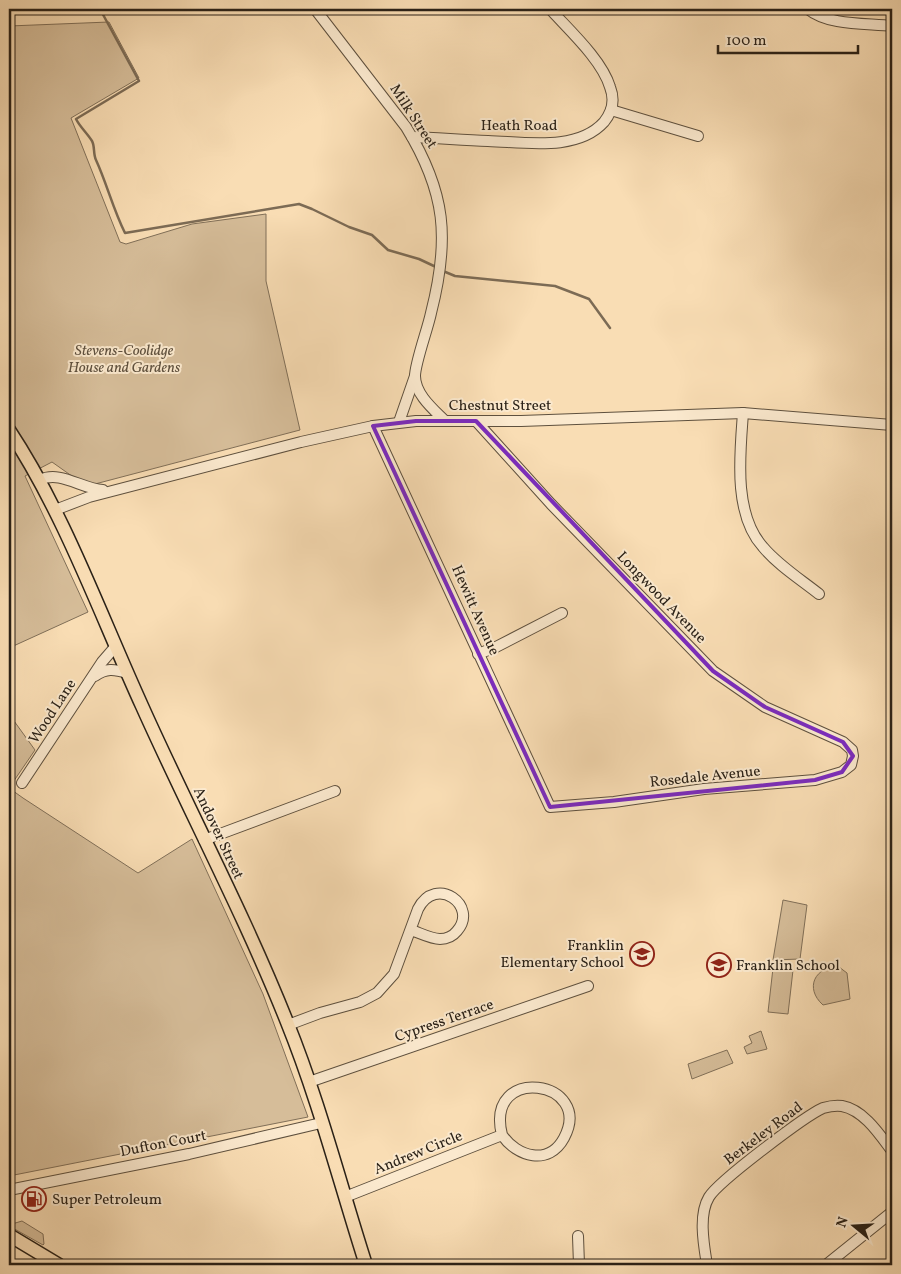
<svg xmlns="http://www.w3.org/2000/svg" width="901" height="1274" font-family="Vollkorn,serif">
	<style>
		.green { fill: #d6bd99; stroke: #806f58 }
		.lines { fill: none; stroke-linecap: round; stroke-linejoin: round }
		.stream { stroke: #7c6b55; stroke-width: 2.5 }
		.minor-casing { stroke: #5e503e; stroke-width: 12 }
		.major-casing { stroke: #2a2117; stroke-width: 15 }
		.minor { stroke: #fbe9ce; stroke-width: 10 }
		.major { stroke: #f9ddb4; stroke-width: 12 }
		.marked { fill: none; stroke: #7b2cbf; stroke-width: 4; stroke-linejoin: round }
		.labels { text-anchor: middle; stroke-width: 4; stroke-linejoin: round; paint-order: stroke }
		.street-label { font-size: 15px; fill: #2a2117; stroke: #fbe9ce }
		.park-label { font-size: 15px; font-style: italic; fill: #5e503e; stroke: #fbe9ce }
		.poi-label { font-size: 15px; fill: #2a2117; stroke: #fbe9ce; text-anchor: start }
	</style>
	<rect width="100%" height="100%" fill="#f9ddb4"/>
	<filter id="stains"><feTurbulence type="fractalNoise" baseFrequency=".004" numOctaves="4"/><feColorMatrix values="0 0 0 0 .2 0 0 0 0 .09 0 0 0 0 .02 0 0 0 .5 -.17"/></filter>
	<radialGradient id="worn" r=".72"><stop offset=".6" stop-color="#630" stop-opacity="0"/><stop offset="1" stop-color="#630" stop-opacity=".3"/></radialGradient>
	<g class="green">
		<path d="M109,22L139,78L71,118L120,242L126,244L192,224L266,214V281L300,430L95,484L76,479L52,462L25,476L88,612L9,648V26Z"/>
		<path d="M9,714L35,750L9,788L23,798L138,873L192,839L263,994L308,1117L9,1176Z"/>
		<path d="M783,900L807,905L800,959L773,960Z"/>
		<path d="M839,967L847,973L850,999L823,1005C804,988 815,966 839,967Z"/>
		<path d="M773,968L793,970L788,1014L768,1012Z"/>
		<path d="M761,1031L767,1049L747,1054L744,1047L752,1043L749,1036Z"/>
		<path d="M727,1050L733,1063L692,1079L688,1064Z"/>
		<path d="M22,1221L43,1234L44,1244L43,1245L11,1227L12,1224Z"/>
	</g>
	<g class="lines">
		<g class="stream">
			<path d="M100,9L139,81L76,119C80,127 87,133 92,141C95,146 93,154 96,160C107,184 113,209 125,233L299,204L312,209L349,227L372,235L388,250L419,259L436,267"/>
			<path d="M443,271L455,276L555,286L589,299L610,328"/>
		</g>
		<defs>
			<g id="minor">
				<path d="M315,9L406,127C446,192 450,239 431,313C428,328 415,363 415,376C415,394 433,409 444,420"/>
				<path d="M808,9C829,26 867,23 892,26"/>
				<path d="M611,110L698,136"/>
				<path d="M412,137C437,138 463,140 488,141C524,142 577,152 604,122C613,111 615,100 610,87C602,60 569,30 550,9"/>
				<path d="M743,413C740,454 733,514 763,547C778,565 800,579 819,594"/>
				<path d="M399,422L415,376"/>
				<path d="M373,426L550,807L614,802L704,789L815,780L842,772L851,765L853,756L852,750L843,742L765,707L713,671L551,504L476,421"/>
				<path d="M40,480C60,470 82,489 103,490"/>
				<path d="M55,510L89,497L301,442L373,426L416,421H521L743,413L892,425"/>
				<path d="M478,654L496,647L562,613"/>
				<path d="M95,676C106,668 114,669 127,673"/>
				<path d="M22,783L102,662L115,647"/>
				<path d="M204,840L335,791"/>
				<path d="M288,1025L320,1013L360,1002L377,993L394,974L418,909C436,874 479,906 457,931C453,936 447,939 440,939C431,939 420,933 411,930"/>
				<path d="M309,1082L588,986"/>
				<path d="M9,1190L189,1154L321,1123"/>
				<path d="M345,1197L502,1135C517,1157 549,1166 564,1138C595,1080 484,1063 502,1135"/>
				<path d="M578,1236L579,1265"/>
				<path d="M707,1265C704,1246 698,1215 709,1197C719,1181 805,1116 823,1108C830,1106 835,1105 842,1106C864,1110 880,1135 892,1151"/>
				<path d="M826,1265L892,1212"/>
			</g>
			<g id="major">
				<path d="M9,430C64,513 100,614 142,706C189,811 244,914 287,1022C319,1101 340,1184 366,1265"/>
				<path d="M9,1235L59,1265"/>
			</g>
		</defs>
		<use href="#minor" class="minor-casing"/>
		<use href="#major" class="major-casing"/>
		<use href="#minor" class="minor"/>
		<use href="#major" class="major"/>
	</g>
	<path class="marked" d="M416,421H476L713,671L765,707L843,742L853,756L842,772L815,780L550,807L373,426Z"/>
	<defs>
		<symbol id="school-ring" viewBox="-11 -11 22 22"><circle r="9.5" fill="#fbe9ce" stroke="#8f2418" stroke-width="1.5"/><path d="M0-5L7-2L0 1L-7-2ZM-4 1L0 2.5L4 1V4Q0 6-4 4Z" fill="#8f2418"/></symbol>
		<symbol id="fuel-ring" viewBox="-11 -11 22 22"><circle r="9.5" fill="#fbe9ce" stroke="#8f2418" stroke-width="1.5"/><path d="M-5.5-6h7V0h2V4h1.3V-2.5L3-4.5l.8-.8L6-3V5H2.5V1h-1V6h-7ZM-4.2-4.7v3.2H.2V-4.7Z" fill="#8f2418"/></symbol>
	</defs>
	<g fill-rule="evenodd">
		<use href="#school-ring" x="628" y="940" width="28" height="28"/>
		<use href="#school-ring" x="705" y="951" width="28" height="28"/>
		<use href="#fuel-ring" x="20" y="1185" width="28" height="28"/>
	</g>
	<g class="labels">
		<g class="street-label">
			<text transform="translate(414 116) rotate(57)" y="5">Milk Street</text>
			<text x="519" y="130">Heath Road</text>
			<text x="500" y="410">Chestnut Street</text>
			<text transform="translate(662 597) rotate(46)" y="5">Longwood Avenue</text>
			<text transform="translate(476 610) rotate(66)" y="5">Hewitt Avenue</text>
			<text transform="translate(52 711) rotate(-57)" y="5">Wood Lane</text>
			<text transform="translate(705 776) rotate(-6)" y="5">Rosedale Avenue</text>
			<text transform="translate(219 833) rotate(65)" y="5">Andover Street</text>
			<text transform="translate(444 1020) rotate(-19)" y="5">Cypress Terrace</text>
			<text transform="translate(763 1133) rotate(-37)" y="5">Berkeley Road</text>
			<text transform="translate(163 1143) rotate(-11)" y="5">Dufton Court</text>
			<text transform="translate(418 1152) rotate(-22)" y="5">Andrew Circle</text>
		</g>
		<g class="park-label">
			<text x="124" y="355">Stevens-Coolidge<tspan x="124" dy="17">House and Gardens</tspan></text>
		</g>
		<g class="poi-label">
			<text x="624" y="950" text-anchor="end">Franklin<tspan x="624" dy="17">Elementary School</tspan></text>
			<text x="736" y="970">Franklin School</text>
			<text x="52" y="1204">Super Petroleum</text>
		</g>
	</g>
	<rect width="901" height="1274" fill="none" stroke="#f9ddb4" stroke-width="30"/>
	<rect x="10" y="10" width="881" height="1254" fill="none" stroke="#2a2117" stroke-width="2.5"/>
	<rect x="15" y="15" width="871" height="1244" fill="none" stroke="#2a2117"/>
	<g transform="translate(854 1226) rotate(288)" stroke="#fbe9ce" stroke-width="4" paint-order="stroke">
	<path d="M0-4L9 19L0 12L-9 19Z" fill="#2a2117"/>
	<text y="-8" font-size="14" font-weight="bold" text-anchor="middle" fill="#2a2117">N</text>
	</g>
	<path d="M718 45v8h140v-8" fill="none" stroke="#2a2117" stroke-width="2.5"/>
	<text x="726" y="45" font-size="15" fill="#2a2117" stroke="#fbe9ce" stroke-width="4" paint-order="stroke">100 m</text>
	<rect width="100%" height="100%" filter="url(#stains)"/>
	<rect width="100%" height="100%" fill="url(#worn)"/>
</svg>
